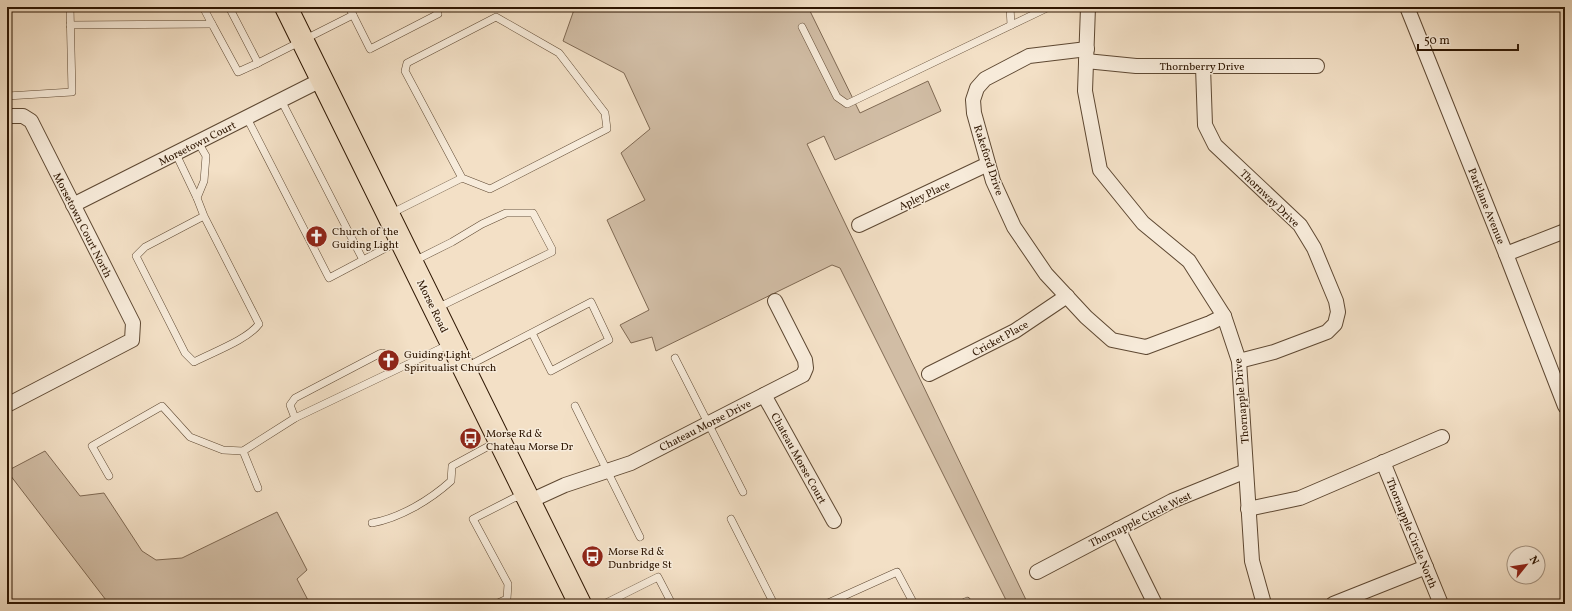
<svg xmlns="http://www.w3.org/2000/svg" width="1572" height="611" font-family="Vollkorn,serif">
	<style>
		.green { fill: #d1bda5; stroke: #7f6953 }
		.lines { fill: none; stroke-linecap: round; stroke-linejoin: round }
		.lane-casing { stroke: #5e4832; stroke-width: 8 }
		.street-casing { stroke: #5e4832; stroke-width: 16 }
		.primary-casing { stroke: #2d1501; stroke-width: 24 }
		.lane { stroke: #f7ebda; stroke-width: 7 }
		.street { stroke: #f7ebda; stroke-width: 14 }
		.primary { stroke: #f3e0c6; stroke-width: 22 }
		.labels { text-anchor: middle; stroke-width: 3; stroke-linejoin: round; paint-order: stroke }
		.street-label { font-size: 11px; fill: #2d1501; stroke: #f7ebda }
		.poi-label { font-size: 11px; fill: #2d1501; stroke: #f7ebda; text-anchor: start }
	</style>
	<rect width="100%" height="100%" fill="#f3e0c6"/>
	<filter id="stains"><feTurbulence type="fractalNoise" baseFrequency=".005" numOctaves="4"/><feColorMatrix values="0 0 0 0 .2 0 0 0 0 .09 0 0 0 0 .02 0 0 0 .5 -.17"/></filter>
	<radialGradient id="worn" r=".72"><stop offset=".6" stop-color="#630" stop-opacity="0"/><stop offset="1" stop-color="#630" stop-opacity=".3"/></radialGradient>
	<g class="green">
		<path d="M575,7H808L860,113L928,81L941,111L835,160L824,136L807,144L1028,604H1008L840,268L832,265L656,351L652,337L631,343L620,325L649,310L607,220L645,200L621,153L650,129L624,73L563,41Z"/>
		<path d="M45,451L80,496L104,493L142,551L156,560L182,558L277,512L307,570L297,579L310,604H109L7,471Z"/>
	</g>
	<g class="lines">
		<defs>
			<g id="lane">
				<path d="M229,7L258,63L353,15L349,7"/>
				<path d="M1010,7L1011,25"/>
				<path d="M353,15L370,49L438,14L435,7"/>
				<path d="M212,24L238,72L258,63"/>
				<path d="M70,25L212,24L203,7"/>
				<path d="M802,27L837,97L847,104L1047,8V7"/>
				<path d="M7,96L72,92L70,7"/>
				<path d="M281,100L363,260"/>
				<path d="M247,118L329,278L399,241"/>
				<path d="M198,142L206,156L204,181L197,198L204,216L259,324C247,340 213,352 194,362L185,353L136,256L145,247L204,216"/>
				<path d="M176,154L197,198"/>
				<path d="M390,214L462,178L490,189L607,129L605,113L559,53L496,17L407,63L405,71L462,178"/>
				<path d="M414,261L452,242L482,224L506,213H533L552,249V252L437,308"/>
				<path d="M675,358L743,492"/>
				<path d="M466,367L591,302L609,340L551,371L532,333"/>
				<path d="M575,406L640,537"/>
				<path d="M295,418L290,405L295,398L379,354L383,353L388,356L394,369"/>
				<path d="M243,451L258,488"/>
				<path d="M109,476L92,446L162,406L190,437L223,450L243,451L295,418L450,344"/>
				<path d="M731,519L774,604"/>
				<path d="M372,523C400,518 430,500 451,481L452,466L498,441"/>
				<path d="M496,604L507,599L508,584L473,519L516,497L524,499"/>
				<path d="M604,604L658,577L672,604"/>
				<path d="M826,604L897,572L914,604"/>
				<path d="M961,604L967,601L969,604"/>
			</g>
			<g id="street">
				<path d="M1088,7L1085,91L1100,170L1143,223L1189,261L1224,316L1239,361L1252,561L1264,604"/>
				<path d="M1407,7L1506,254L1565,406"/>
				<path d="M1087,49L1029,56L985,79L977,88L973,100L974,113L993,181L1014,227L1046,274L1086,317L1112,340L1146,347L1210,323L1224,316"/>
				<path d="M1086,61L1136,66H1317"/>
				<path d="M1203,67L1205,125L1215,145L1300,225L1314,248L1336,301L1338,312L1335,324L1327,332L1274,352L1239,361"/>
				<path d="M7,116H23L31,121L133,323L132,340L7,405"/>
				<path d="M73,205L321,80"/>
				<path d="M859,225L988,164"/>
				<path d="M1506,254L1565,231"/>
				<path d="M929,374L1015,331L1067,296"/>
				<path d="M764,395L834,521"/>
				<path d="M1383,462L1441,604"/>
				<path d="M530,501L565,485L631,463L803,375L806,368L805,360L775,301"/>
				<path d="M1248,509L1300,498L1442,437"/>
				<path d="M1118,529L1155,604"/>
				<path d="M1037,572L1172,501L1246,471"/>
				<path d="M1333,604L1426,567"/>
			</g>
			<path id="primary" d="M286,7L580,604"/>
		</defs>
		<use href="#lane" class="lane-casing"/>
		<use href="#street" class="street-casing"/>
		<use href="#primary" class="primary-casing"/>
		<use href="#lane" class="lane"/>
		<use href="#street" class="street"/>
		<use href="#primary" class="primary"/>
	</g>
	<defs>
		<symbol id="church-disc" viewBox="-11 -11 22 22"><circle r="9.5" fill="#8f2418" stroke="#f7ebda"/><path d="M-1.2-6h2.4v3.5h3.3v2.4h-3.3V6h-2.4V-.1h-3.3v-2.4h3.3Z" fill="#fff"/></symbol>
		<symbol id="bus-disc" viewBox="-11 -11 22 22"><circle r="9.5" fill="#8f2418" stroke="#f7ebda"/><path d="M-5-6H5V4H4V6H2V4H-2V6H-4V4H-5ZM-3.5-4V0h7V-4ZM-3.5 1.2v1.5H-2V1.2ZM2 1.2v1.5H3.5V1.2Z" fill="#fff"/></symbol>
	</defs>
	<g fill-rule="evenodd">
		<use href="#church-disc" x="304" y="224" width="25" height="25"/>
		<use href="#church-disc" x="376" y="348" width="25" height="25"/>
		<use href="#bus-disc" x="458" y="426" width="25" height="25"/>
		<use href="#bus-disc" x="580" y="544" width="25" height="25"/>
	</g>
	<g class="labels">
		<g class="street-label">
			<text x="1202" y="70">Thornberry Drive</text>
			<text transform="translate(197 143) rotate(-27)" y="4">Morsetown Court</text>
			<text transform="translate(989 160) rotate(72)" y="4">Rakeford Drive</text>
			<text transform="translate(924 195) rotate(-25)" y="4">Apley Place</text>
			<text transform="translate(1270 198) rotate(44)" y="4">Thornway Drive</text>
			<text transform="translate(1487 206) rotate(68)" y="4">Parklane Avenue</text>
			<text transform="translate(83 225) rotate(63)" y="4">Morsetown Court North</text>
			<text transform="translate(433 306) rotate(64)" y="4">Morse Road</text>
			<text transform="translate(1000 338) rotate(-29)" y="4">Cricket Place</text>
			<text transform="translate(1241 401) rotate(-95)" y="4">Thornapple Drive</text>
			<text transform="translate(705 425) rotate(-27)" y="4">Chateau Morse Drive</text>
			<text transform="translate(799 458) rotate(61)" y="4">Chateau Morse Court</text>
			<text transform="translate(1140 519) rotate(-26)" y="4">Thornapple Circle West</text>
			<text transform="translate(1412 533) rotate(68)" y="4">Thornapple Circle North</text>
		</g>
		<g class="poi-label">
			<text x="332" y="235">Church of the<tspan x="332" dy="13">Guiding Light</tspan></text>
			<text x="404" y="358">Guiding Light<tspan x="404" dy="13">Spiritualist Church</tspan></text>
			<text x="486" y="437">Morse Rd &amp;<tspan x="486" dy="13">Chateau Morse Dr</tspan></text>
			<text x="608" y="555">Morse Rd &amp;<tspan x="608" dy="13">Dunbridge St</tspan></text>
		</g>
	</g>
	<rect width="1572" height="611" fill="none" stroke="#f3e0c6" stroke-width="24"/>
	<rect x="8" y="8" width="1556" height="595" fill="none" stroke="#2d1501" stroke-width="2"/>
	<rect x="12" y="12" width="1548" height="587" fill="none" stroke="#2d1501"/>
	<g transform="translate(1526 565) rotate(60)"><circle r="19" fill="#f7ebda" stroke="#a69583"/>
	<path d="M0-3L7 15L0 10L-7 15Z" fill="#8f2418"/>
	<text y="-6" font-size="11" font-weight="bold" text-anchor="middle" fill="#2d1501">N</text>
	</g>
	<path d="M1418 44v6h100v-6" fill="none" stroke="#2d1501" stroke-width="2"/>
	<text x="1424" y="44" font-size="12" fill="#2d1501" stroke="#f7ebda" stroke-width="3" paint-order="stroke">50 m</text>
	<rect width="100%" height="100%" filter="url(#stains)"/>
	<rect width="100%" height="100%" fill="url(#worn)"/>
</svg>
